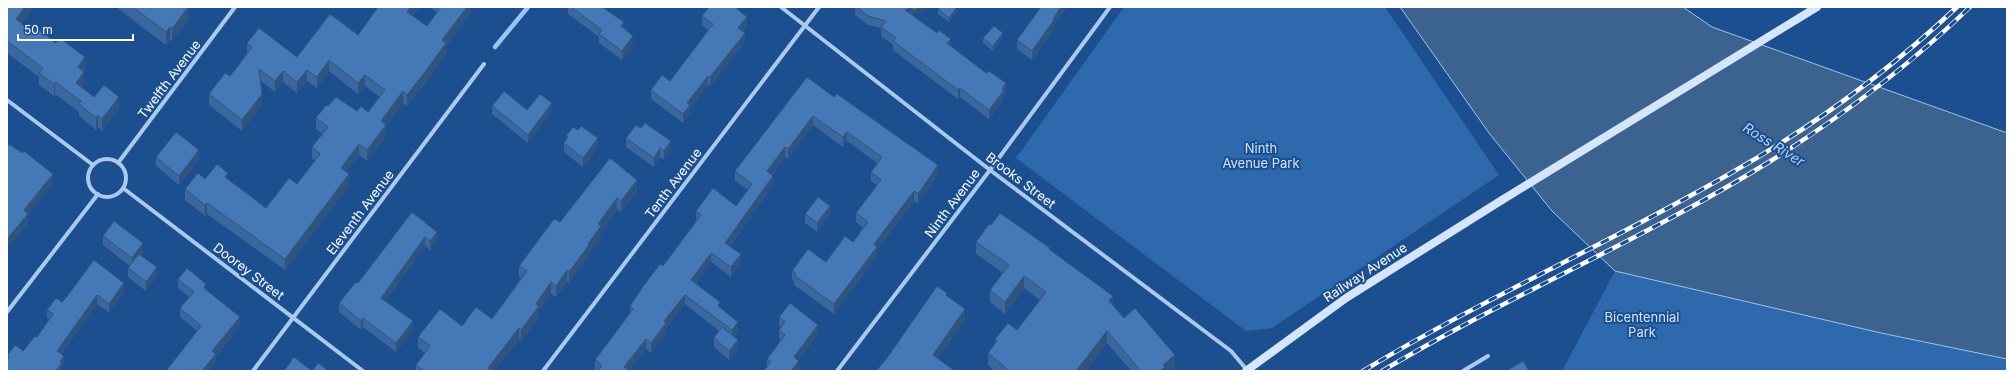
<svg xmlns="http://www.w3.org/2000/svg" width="2014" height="378" font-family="Inter,sans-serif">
	<rect width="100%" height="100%" fill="#1b4f8f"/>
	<g fill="#2e69ad">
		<polygon points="1124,7 1385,7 1499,175 1272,328 1246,331 1016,158"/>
		<polygon points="1615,271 1881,333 2007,359 2007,371 1562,371"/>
	</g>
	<polygon fill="#3c6290" stroke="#9cc4f0" points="1400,7 1683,7 1712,27 2007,133 2007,359 1881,333 1615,271 1552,211 1489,133"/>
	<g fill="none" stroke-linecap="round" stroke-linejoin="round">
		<polyline stroke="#9cc4f0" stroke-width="4.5" points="495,47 528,7"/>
		<g stroke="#a9c9ee" stroke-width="4">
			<polyline points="781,7 990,170 1231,351 1247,370"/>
			<polyline points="7,100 93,165"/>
			<circle cx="107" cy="178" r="19"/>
			<polyline points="118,163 235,7"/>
			<polyline points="123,188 363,371"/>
			<polyline points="7,312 98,194"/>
			<polyline points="253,371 484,64"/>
			<polyline points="543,371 819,7"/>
			<polyline points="837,371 990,170 1110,7"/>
			<polyline points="1463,371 1488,356"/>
		</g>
		<polyline stroke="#d6e6fa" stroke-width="8" points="1246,371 1346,298 1502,200 1817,7"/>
		<g stroke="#fff" stroke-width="4.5">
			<g id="rail">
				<path d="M1363 371C1482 299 1610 243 1731 173 1812 127 1889 71 1957 7"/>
				<path d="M1382 371C1508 296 1644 239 1769 162 1841 117 1909 66 1970 7"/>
			</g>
		</g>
		<use href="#rail" stroke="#1b4f8f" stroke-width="3" stroke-dasharray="9" stroke-linecap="butt"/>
	</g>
	<g fill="#3a679d">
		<polygon points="7,7 34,7 21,24 34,34 85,69 84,72 84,84 82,87 94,97 119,109 102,131 98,127 96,130 79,116 79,112 55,94 54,96 39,85 39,77 7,53"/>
		<polygon points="116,7 189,7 189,19 172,41 170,40 166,45"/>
		<polygon points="378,7 419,7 413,16 427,26 437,13 430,7 471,7 471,13 446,46 446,54 425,83 407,106 403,103 386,125 386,136 367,161 359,155 346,172 349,185 285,270 207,214 205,216 185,200 185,189 205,179 228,179 266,208 297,184 315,161 312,158 312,147 322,134 316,129 316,118 328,106 357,111 368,112 380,97 365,86 358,94 329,71 317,88 307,81 297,93 283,82 275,92 261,81 262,105 242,131 209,105 209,94 230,76 247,53 247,43 297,57 358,35"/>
		<polygon points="568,7 602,7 624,29 633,45 622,60 599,43 599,37 568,14"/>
		<polygon points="855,7 911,7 912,15 913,7 932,7 912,15 951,46 1006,92 1004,95 1004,99 989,119 960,97 958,99 893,50 893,45 881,36 881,28 868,25 855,15"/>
		<polygon points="957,7 957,11 949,22 938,14 938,9"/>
		<polygon points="1041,7 1067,7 1054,25 1054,29 1032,60 1017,49 1017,40"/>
		<polygon points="702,16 747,26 743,32 745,42 710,86 708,85 690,109 690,113 683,123 651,99 651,90 670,81 708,30 702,25"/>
		<polygon points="983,38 1003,38 993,51 983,43"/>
		<polygon points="834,97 938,175 918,203 914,201 877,250 877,256 834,314 794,285 794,282 792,280 792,271 826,262 853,242 863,228 856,222 856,213 877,186 871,181 871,172 877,163 847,141 843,147 813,125 788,159 785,157 772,175 773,185 730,246 741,264 731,277 711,262 696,283 720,307 738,331 734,337 738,349 729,360 714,347 714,338 719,331 685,304 666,328 666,332 651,353 646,349 629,371 597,371 595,369 595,360 630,314 630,306 663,266 696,221 696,211 736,206 748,190 735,181 735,171"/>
		<polygon points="492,106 527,110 552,111 528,143 492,114"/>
		<polygon points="641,128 671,150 664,160 660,157 654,167 626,147 626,138"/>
		<polygon points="566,136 598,147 583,167 564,152 564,143 566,140"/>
		<polygon points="156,157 199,159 179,185 156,166"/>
		<polygon points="610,158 637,191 621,212 617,209 601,232 601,237 589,253 589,256 569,284 567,282 556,297 551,294 539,310 539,317 521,341 519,339 494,371 416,371 416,365 425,353 418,348 418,337 492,319 521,278 519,277 519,266 560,222"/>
		<polygon points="412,212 437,241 430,250 425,246 385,301 413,330 396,352 363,327 361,330 339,312 339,303 358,283"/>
		<polygon points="805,214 830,215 817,232 805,223"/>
		<polygon points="103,236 143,252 141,255 157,276 146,291 128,277 128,268 130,266 103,245"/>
		<polygon points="976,242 1050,250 1113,305 1124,318 1175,367 1171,371 1131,371 1107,343 1086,371 994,371 988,365 988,353 995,343 995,339 1017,330 1040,300 1024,288 1005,314 990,302 990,290 1003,273 976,254"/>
		<polygon points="178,279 206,290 240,326 216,356 216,363 197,331 180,317 180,308 189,297 178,288"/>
		<polygon points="124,292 109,312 97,304 61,354 64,364 62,367 62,371 7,359 7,356 23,351 37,337 49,320 47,318 47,310 62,302 65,299"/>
		<polygon points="779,317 818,334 798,360 799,370 799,371 765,371 765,369 767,366 767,359 781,341 779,339 779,330 781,327 779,326"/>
	</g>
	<g fill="#305480">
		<polygon points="25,7 34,7 16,31 16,19"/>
		<polygon points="189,7 189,19 172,41 172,29"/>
		<polygon points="411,7 419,7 407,23 407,12"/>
		<polygon points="467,7 471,7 471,13 446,46 446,54 407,106 407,95 442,40"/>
		<polygon points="911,7 911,16 905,10"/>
		<polygon points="921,7 932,7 912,16 912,11"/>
		<polygon points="957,7 957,11 949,22 949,18"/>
		<polygon points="1061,7 1067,7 1054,25 1054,29 1032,60 1032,51"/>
		<polygon points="747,17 747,26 738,37 738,28"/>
		<polygon points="624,22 624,31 621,26"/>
		<polygon points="170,27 170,40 166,45 166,32"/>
		<polygon points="745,33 745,42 710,86 710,77"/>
		<polygon points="1003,33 1003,38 993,51 993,46"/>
		<polygon points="633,36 633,45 622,60 622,51"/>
		<polygon points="951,39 951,48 947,43"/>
		<polygon points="85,57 85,69 78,79 78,67"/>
		<polygon points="329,60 329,71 317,88 317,77"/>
		<polygon points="307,70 307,81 297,93 297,82"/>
		<polygon points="283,71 283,82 275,92 275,81"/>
		<polygon points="84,72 84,84 76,95 76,83"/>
		<polygon points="365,75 365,86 358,94 358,83"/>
		<polygon points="708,76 708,85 690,109 690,113 683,123 683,114 687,103"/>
		<polygon points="55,82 55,94 54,96 54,84"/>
		<polygon points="1006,83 1006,92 1004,95 1004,99 989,119 989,110"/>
		<polygon points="960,88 960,97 958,99 958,90"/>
		<polygon points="403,91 403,103 386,125 386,136 367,161 367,150 381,121"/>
		<polygon points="262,94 262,105 242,131 242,120"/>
		<polygon points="119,97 119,109 102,131 102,119"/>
		<polygon points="552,103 552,111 528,143 528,135"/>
		<polygon points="98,115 98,127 96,130 96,118"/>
		<polygon points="813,116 813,125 788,159 788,149"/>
		<polygon points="847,132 847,141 843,147 843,137"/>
		<polygon points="598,138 598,147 583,167 583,158"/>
		<polygon points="671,141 671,150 664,160 664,151"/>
		<polygon points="359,144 359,155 341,179 341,168"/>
		<polygon points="785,147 785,157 767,181 767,171"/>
		<polygon points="660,148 660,157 654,167 654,158"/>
		<polygon points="199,150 199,159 179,185 179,176"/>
		<polygon points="938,165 938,175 918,203 918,194"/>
		<polygon points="228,173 228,184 225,177"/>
		<polygon points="53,174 53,184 28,215 28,223 7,249 7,239 24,210"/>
		<polygon points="349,174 349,185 285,270 285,259"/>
		<polygon points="773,176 773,185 725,252 725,243"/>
		<polygon points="637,180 637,191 621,212 621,201"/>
		<polygon points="914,191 914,201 877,250 877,256 834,314 834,304 874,244"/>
		<polygon points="617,198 617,209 601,232 601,237 589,253 589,256 569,284 569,272 588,244 598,224"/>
		<polygon points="207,203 207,214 205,216 205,205"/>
		<polygon points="830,206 830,215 817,232 817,223"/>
		<polygon points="437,232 437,241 430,250 430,241"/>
		<polygon points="425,237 425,246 381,306 381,298"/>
		<polygon points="143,243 143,252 132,267 132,258"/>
		<polygon points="711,253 711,262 691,289 691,280"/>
		<polygon points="741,254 741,264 731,277 731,267"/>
		<polygon points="157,267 157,276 146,291 146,282"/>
		<polygon points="567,270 567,282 556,297 556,286"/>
		<polygon points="1024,276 1024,288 1005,314 1005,302"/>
		<polygon points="551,282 551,294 539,310 539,317 521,341 521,330 536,304"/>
		<polygon points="124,283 124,292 109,312 109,304"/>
		<polygon points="206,284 206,293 204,288"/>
		<polygon points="97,295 97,304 57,359 57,351"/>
		<polygon points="685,295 685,304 666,328 666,332 651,353 651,343 664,321"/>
		<polygon points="1113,296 1113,308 1109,301"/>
		<polygon points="965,309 965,321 933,366 933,355"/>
		<polygon points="240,317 240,326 216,356 216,363 209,371 202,371 212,351"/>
		<polygon points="363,318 363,327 361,330 361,321"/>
		<polygon points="413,321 413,330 396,352 396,343"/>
		<polygon points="738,322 738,331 732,340 732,330"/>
		<polygon points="818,325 818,334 794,366 794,357"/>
		<polygon points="519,328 519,339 494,371 488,371 488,368"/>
		<polygon points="1107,331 1107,343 1086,371 1076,371"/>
		<polygon points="646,339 646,349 629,371 624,371 624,367"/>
		<polygon points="738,340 738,349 729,360 729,351"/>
		<polygon points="1175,355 1175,367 1171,371 1160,371 1163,365"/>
		<polygon points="64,356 64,364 62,367 62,371 56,371 60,362"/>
		<polygon points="799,361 799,371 791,371"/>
	</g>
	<g fill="#4478b7" stroke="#305480">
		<polygon points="7,7 25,7 16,19 34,34 38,29 56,43 60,38 85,57 78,67 84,72 76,83 94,97 104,85 119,97 102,119 98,115 96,118 79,104 81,101 55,82 54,84 39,73 43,68 7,41"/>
		<polygon points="133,7 188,7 172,29 170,27 166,32"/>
		<polygon points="378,7 411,7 407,12 427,26 441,7 467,7 442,40 446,43 425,72 407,95 403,91 381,121 386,125 367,150 359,144 341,168 349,174 285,259 207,203 205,205 185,189 198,173 205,179 217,164 228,173 225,177 266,208 289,178 297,184 320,154 312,147 328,127 316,118 326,105 328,106 336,97 357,111 361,106 368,112 385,90 365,75 358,83 329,60 317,77 307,70 297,82 283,71 275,81 259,69 262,94 242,120 209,94 225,73 230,76 238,66 252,47 247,43 259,28 297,57 330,14 358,35"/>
		<polygon points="571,7 602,7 624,22 621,26 633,36 622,51 599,34 602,30"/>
		<polygon points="709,7 735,7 747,17 738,28 745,33 710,77 708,76 687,103 690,105 683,114 651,90 662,75 670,81 713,24 702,16"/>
		<polygon points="857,7 911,7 905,10 937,33 939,30 951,39 947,43 986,73 989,71 1006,83 1002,89 1004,90 989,110 960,88 958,90 893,41 896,38 881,27 886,21 868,16"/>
		<polygon points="913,7 921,7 912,11"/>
		<polygon points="939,7 957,7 949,18 938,9"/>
		<polygon points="1041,7 1061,7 1053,19 1054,20 1032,51 1017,40"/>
		<polygon points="994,26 1003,33 993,46 983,38"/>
		<polygon points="807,77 834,97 837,94 938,165 918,194 914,191 874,244 877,247 834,304 794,275 796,273 792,271 808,249 826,262 845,236 853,242 868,222 856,213 881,180 871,172 882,157 847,132 843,137 813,116 788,149 785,147 767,171 773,176 725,243 741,254 731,267 711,253 691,280 720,302 718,306 738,322 732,330 685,295 664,321 666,323 651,343 646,339 624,367 629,370 628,371 598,371 602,365 595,360 633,309 630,306 644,285 660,264 663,266 701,215 696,211 713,188 736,206 752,184 735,171"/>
		<polygon points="504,91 527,110 540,94 552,103 528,135 492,106"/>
		<polygon points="645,123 671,141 664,151 660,148 654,158 626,138 636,125 641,128"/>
		<polygon points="581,126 598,138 583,158 564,143 568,137 566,136 573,127 578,130"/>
		<polygon points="176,132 199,150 179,176 156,157"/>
		<polygon points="9,144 22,153 24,151 53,174 24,210 28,214 7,239 7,147"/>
		<polygon points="610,158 637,180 621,201 617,198 598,224 601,226 588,244 589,245 569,272 567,270 556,286 551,282 536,304 539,306 521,330 519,328 488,368 491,370 490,371 424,371 416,365 430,346 418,337 440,309 462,326 476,307 492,319 527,271 519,266 554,219 560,222"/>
		<polygon points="818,197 830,206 817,223 805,214"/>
		<polygon points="412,212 437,232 430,241 425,237 381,298 413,321 396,343 363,318 361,321 339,303 356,282 358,283"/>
		<polygon points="1000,213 1050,248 1049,249 1113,296 1109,301 1124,318 1135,308 1175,355 1163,365 1165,367 1160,371 1141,371 1107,331 1076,371 1009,371 988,353 997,341 995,339 1008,323 1017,330 1046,292 1024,276 1005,302 990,290 1009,265 976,242 989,224 991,225"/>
		<polygon points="114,221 143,243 132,258 103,236"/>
		<polygon points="139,254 157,267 146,282 128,268"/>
		<polygon points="94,260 124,283 109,304 97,295 57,351 64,356 60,362 62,363 56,371 7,371 7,360 9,357 7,356 15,345 23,351 35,336 37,337 53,314 47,310 56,298 62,302 65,299"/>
		<polygon points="187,268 206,284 204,288 240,317 212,351 216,354 202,371 166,371 201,326 180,308 194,292 178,279"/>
		<polygon points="937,286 947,293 946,295 965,309 933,355 955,371 923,371 922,370 921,371 876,371 887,358"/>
		<polygon points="790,303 818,325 794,357 799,361 791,371 767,371 765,369 771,362 767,359 785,335 779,330 785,322 779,317"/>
		<polygon points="722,327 738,340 729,351 714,338"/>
		<polygon points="294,357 312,371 318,363 327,370 326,371 284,371"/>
		<polygon points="1523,361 1529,371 1506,371"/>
	</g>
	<g text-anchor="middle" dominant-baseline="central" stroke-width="4" stroke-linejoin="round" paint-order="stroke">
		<g font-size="13" fill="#fff" stroke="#1b4f8f">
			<text transform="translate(169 79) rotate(-53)">Twelfth Avenue</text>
			<text transform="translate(1021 180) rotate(37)">Brooks Street</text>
			<text transform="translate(673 183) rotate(-53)">Tenth Avenue</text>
			<text transform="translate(952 203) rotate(-53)">Ninth Avenue</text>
			<text transform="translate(360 212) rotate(-53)">Eleventh Avenue</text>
			<text transform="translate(249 271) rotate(37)">Doorey Street</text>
			<text transform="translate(1365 272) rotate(-33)">Railway Avenue</text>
		</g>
		<g font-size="13" fill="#cfe3fa" stroke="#1b4f8f">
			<text x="1261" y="148">Ninth<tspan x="1261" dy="15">Avenue Park</tspan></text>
			<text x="1642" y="317">Bicentennial<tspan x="1642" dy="15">Park</tspan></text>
		</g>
		<g font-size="14" font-style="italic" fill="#b5d3f5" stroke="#1b4f8f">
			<text transform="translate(1774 144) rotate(32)">Ross River</text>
		</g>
	</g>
	<rect width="2014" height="378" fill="none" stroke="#ffffff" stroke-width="16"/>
	<path d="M18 34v6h115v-6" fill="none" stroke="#ffffff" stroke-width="2"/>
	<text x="24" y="34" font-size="12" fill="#ffffff" stroke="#1b4f8f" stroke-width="3" paint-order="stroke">50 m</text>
</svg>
